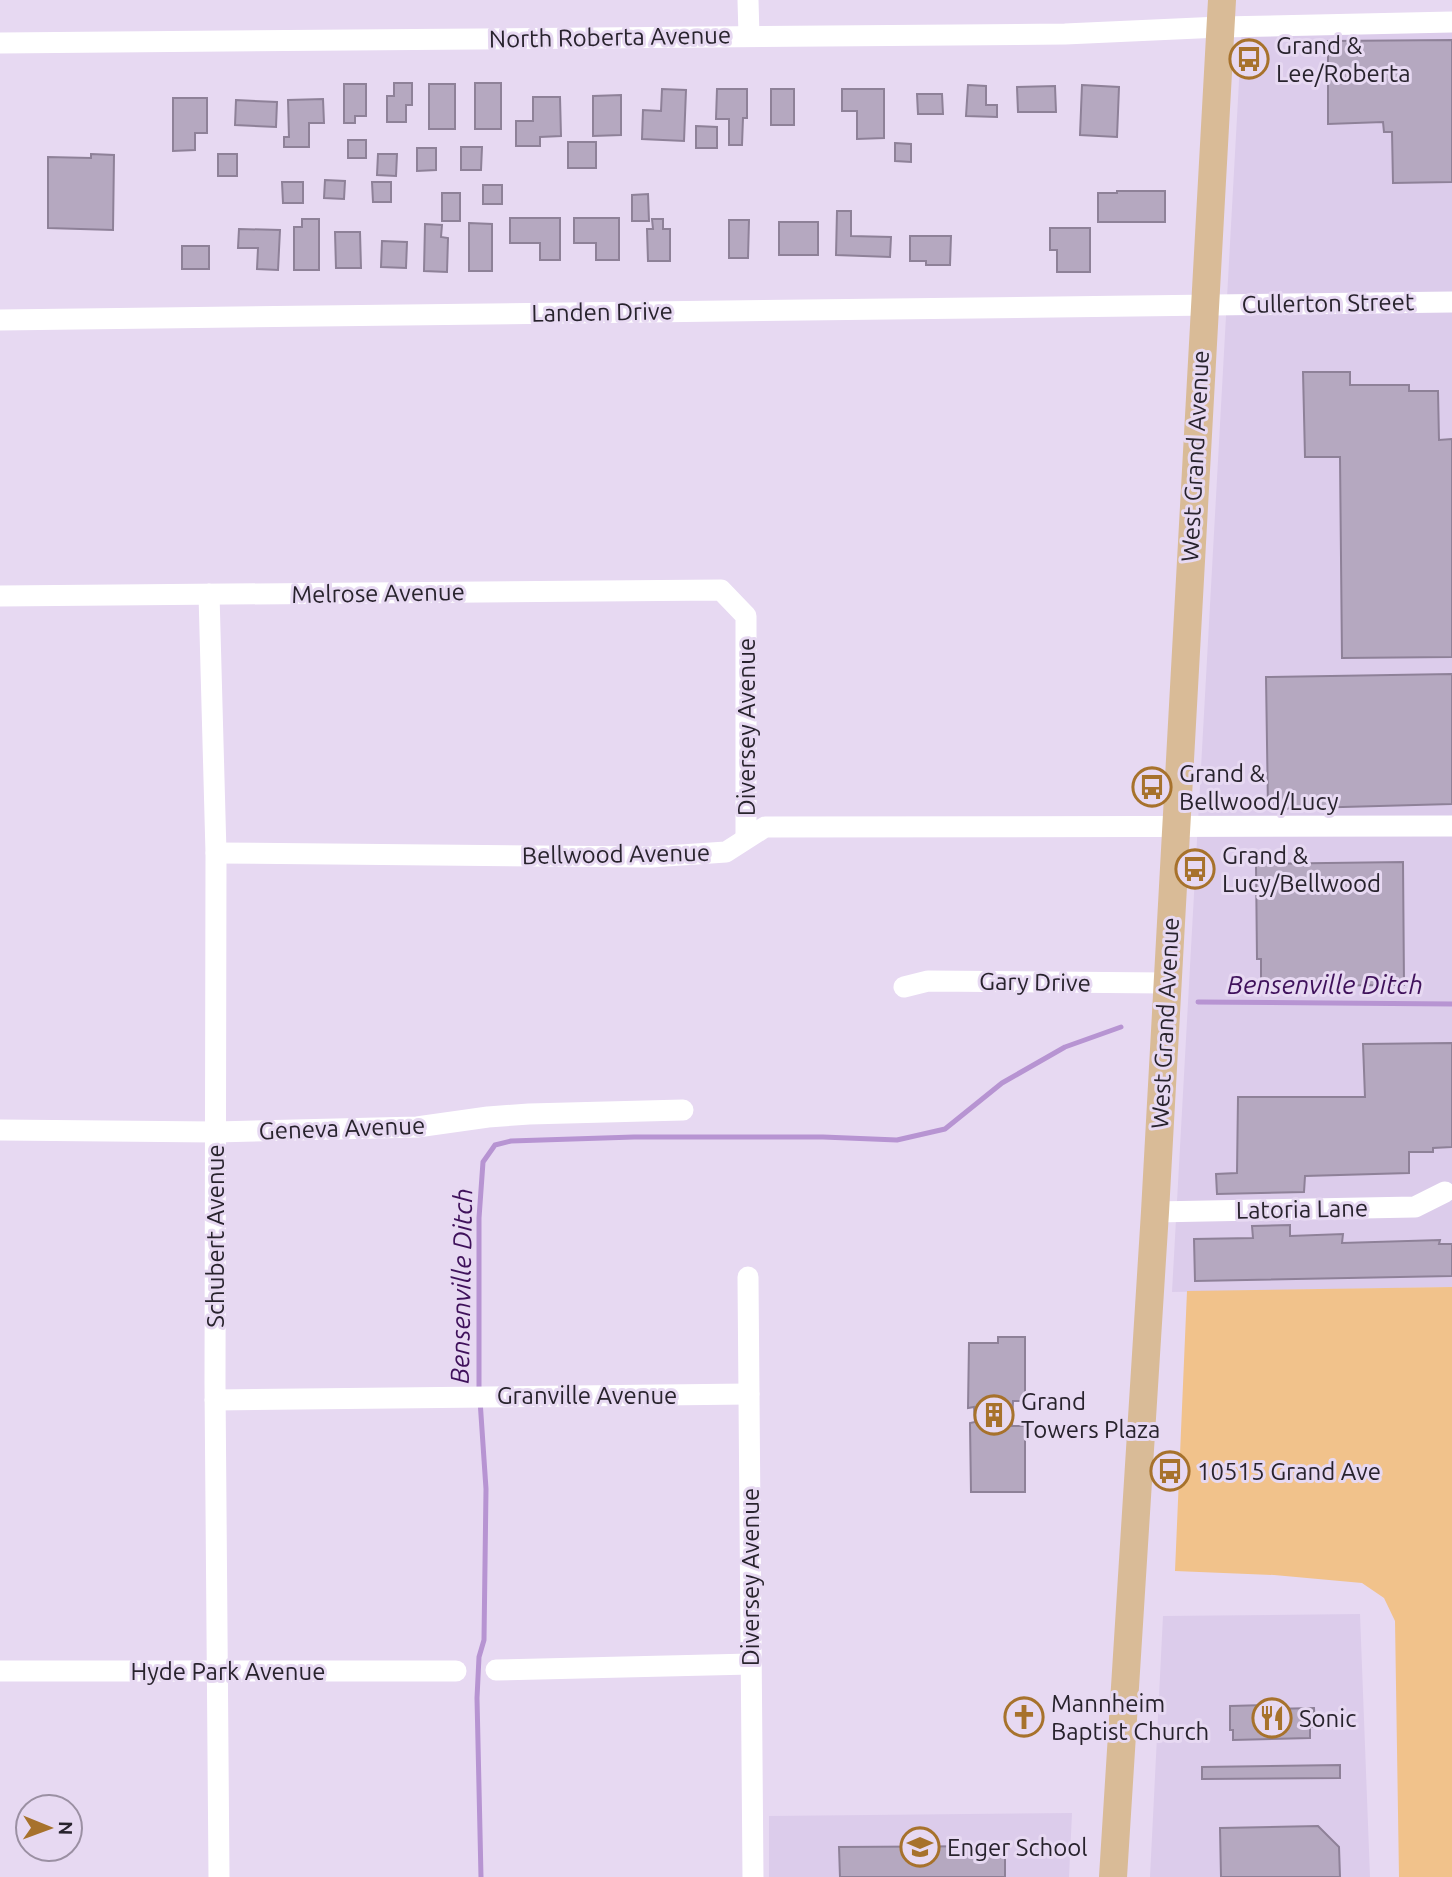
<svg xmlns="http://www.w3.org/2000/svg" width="1452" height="1877" font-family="Ubuntu,sans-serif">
	<rect width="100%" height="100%" fill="#e7d9f2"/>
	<g fill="#dccceb">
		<polygon points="1452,21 1452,1287 1172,1292 1242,27"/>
		<polygon points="1360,1614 1370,1877 1150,1877 1163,1616"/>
		<polygon points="1072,1813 1069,1877 769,1877 769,1816"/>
	</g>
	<polygon fill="#f1c28b" points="1452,1287 1452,1877 1399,1877 1395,1621 1384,1598 1362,1583 1274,1575 1175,1571 1187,1291"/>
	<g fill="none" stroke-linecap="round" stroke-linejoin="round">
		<g stroke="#b794d2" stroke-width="5">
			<polyline points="1198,1002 1452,1004"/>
			<polyline points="479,1391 479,1218 483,1162 495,1145 511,1141 634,1137 823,1137 897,1140 945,1129 1002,1083 1065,1047 1121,1027"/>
			<polyline points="480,1400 486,1489 484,1640 479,1657 477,1698 481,1877"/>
		</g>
	</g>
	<g fill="#b5a8c0" stroke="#8e8198" stroke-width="2">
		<polygon points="1452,40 1452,182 1393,183 1392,132 1384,132 1383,122 1328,124 1328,41"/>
		<polygon points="394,83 412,83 412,105 406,105 406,122 387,122 387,96 394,96"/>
		<rect x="475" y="83" width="26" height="46"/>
		<polygon points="344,84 366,84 366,116 355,116 355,123 344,123"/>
		<rect x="429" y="84" width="26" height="45"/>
		<polygon points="968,85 986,86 986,105 997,105 997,117 966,116"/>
		<polygon points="1082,85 1119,87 1117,137 1080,135"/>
		<polygon points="1055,86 1056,112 1018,112 1017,87"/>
		<polygon points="662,89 686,90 684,141 642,139 643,110 661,111"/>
		<polygon points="717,89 747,89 747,118 743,118 742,145 729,145 729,119 716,119"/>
		<rect x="771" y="89" width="23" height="36"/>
		<polygon points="842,89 884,89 884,138 857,139 857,111 842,111"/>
		<polygon points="917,94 942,94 943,114 918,114"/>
		<polygon points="621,95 621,135 593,136 593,96"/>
		<polygon points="533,97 560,97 561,136 540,137 540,146 516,146 516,121 533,121"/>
		<polygon points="173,98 207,98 207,133 195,133 195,150 173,151"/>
		<polygon points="323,99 324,123 309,123 309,147 284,147 284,137 289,137 288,100"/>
		<polygon points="236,100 277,102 276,127 235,125"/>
		<polygon points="696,126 717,127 717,148 696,148"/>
		<rect x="348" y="140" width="18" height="18"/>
		<rect x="568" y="142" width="28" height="26"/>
		<polygon points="895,143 911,144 911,162 895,161"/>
		<polygon points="461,147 482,147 481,170 461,170"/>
		<polygon points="417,148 436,148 436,170 417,171"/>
		<polygon points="91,154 114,155 113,230 48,228 48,157 91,158"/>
		<rect x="218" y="154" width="19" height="22"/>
		<polygon points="378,154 397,154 396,176 377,175"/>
		<polygon points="325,180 345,181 344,199 324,198"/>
		<polygon points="282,182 303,182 303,203 283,203"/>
		<polygon points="372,182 391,182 391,202 373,202"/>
		<rect x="483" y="185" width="19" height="19"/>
		<polygon points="1117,191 1165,191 1165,222 1098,222 1098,193 1117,193"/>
		<rect x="442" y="193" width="18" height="28"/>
		<polygon points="648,194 649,221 632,221 632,195"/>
		<polygon points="837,211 851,211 851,236 891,237 890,257 836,255"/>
		<polygon points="510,218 560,218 560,260 540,260 540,243 510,243"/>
		<polygon points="574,218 619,218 619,260 596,260 596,243 574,243"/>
		<polygon points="302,219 319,219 319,270 294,270 294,227 302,227"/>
		<polygon points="652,219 663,219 663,229 670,229 670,261 648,261 647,229 653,229"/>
		<polygon points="729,220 749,220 748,258 729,258"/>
		<rect x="779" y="222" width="39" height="33"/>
		<polygon points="469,223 492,224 492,271 469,271"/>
		<polygon points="425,224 442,225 441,237 448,238 447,272 424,271"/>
		<polygon points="1050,228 1090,228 1090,272 1057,272 1057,250 1050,250"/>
		<polygon points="239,229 280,230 278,270 257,269 258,248 238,248"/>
		<polygon points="335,232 360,232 361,268 336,268"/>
		<polygon points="910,236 951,236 950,265 926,265 926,261 910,261"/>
		<polygon points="382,241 407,242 406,268 381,267"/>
		<rect x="182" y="246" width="27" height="23"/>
		<polygon points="1303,372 1350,372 1350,385 1409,385 1409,391 1438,391 1439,440 1452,439 1452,657 1342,658 1340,457 1305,457"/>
		<polygon points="1452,674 1452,804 1268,809 1266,677"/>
		<polygon points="1403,862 1404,985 1261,986 1261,959 1257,959 1256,864"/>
		<polygon points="1452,1043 1452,1147 1433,1148 1433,1152 1409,1152 1409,1173 1305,1176 1304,1192 1217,1194 1216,1174 1237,1173 1238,1097 1365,1097 1363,1044"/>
		<polygon points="1290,1225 1290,1236 1343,1234 1342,1243 1440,1240 1439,1244 1452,1244 1452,1276 1195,1281 1194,1239 1253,1238 1252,1226"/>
		<polygon points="998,1337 1025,1337 1025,1401 1013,1401 1012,1426 1025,1426 1025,1492 971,1492 970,1423 975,1422 974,1407 968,1408 969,1343 998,1343"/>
		<polygon points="1266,1705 1266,1709 1314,1708 1315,1727 1310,1727 1310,1738 1233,1740 1233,1730 1230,1730 1230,1706"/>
		<polygon points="1340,1765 1340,1778 1202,1779 1202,1767"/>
		<polygon points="1318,1826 1339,1847 1340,1877 1221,1877 1220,1828"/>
		<polygon points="1005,1846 1005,1877 840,1877 839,1847"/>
	</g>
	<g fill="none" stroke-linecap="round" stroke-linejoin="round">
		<g stroke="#fff" stroke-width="21">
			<polyline points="748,0 749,36"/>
			<polyline points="0,43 1065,34 1220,27 1452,22"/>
			<polyline points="0,320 1452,302"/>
			<polyline points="209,594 216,853 215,1384 219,1877"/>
			<polyline points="0,596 721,590 746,616 746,838"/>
			<polyline points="216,853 651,857 726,852 765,827 1452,826"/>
			<polyline points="904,987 928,981 1166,983"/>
			<polyline points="0,1130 215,1132 417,1127 488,1117 529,1114 683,1110"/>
			<polyline points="1155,1212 1415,1207 1445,1192"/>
			<polyline points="748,1277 753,1877"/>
			<polyline points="215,1400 749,1394"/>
			<polyline points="496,1670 751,1664"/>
			<polyline points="0,1671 456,1671"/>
		</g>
		<polyline stroke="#d9bb97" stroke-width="28" points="1113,1877 1155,1212 1222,0"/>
	</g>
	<defs>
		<g id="bus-ring" transform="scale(2.0125)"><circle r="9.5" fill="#e7d9f2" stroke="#a7722c" stroke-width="1.5"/><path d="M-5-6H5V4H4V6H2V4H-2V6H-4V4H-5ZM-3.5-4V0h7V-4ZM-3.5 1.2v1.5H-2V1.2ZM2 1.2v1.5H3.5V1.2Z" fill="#a7722c"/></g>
		<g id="building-ring" transform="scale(2.0125)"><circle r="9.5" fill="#e7d9f2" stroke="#a7722c" stroke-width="1.5"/><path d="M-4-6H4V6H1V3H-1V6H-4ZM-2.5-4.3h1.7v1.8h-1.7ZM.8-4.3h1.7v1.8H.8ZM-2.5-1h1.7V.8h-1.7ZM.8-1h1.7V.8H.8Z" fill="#a7722c"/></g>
		<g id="church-ring" transform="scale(2.0125)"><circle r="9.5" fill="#e7d9f2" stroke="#a7722c" stroke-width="1.5"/><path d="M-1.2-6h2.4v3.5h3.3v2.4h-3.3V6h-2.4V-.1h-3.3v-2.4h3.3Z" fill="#a7722c"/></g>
		<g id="restaurant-ring" transform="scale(2.0125)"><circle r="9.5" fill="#e7d9f2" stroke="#a7722c" stroke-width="1.5"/><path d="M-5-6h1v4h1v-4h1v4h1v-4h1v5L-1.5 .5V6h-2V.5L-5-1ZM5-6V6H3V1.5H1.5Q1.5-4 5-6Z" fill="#a7722c"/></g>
		<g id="school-ring" transform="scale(2.0125)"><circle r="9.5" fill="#e7d9f2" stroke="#a7722c" stroke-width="1.5"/><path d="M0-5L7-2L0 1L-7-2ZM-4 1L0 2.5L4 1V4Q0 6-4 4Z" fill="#a7722c"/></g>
	</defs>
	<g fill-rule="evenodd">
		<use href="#bus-ring" x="1249" y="59"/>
		<use href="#bus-ring" x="1152" y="787"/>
		<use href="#bus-ring" x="1195" y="869"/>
		<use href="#building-ring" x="994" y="1415"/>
		<use href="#bus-ring" x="1170" y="1471"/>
		<use href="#church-ring" x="1024" y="1717"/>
		<use href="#restaurant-ring" x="1272" y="1718"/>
		<use href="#school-ring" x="920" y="1847"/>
	</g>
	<g text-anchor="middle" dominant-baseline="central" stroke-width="6" stroke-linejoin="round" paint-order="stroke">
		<g font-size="24" fill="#28232d" stroke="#e7d9f2">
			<text transform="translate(610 37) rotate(-1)">North Roberta Avenue</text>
			<text transform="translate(1328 303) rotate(-1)">Cullerton Street</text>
			<text transform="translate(602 312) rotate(-1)">Landen Drive</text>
			<text transform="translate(1195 456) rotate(-87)">West Grand Avenue</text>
			<text transform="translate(378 593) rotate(-1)">Melrose Avenue</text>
			<text transform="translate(746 727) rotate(-90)">Diversey Avenue</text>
			<text transform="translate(616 854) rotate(-1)">Bellwood Avenue</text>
			<text transform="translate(1035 982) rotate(1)">Gary Drive</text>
			<text transform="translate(1165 1023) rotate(-87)">West Grand Avenue</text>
			<text transform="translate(342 1128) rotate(-2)">Geneva Avenue</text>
			<text transform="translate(1302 1209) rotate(-1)">Latoria Lane</text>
			<text transform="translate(215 1236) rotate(-90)">Schubert Avenue</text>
			<text x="587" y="1395">Granville Avenue</text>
			<text transform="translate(750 1577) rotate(-90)">Diversey Avenue</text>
			<text x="228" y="1671">Hyde Park Avenue</text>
		</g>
		<g font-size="24" fill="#28232d" stroke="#e7d9f2" text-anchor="start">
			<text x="1276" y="45">Grand &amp;<tspan x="1276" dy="28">Lee/Roberta</tspan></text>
			<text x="1179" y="773">Grand &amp;<tspan x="1179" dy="28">Bellwood/Lucy</tspan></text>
			<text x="1222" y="855">Grand &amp;<tspan x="1222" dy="28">Lucy/Bellwood</tspan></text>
			<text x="1021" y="1401">Grand<tspan x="1021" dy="28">Towers Plaza</tspan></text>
			<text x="1197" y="1471">10515 Grand Ave</text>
			<text x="1051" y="1703">Mannheim<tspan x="1051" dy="28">Baptist Church</tspan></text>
			<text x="1299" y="1718">Sonic</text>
			<text x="947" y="1847">Enger School</text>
		</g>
		<g font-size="26" font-style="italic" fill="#3f115b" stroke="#e7d9f2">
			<text x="1325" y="984">Bensenville Ditch</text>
			<text transform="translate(461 1286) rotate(-89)">Bensenville Ditch</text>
		</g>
	</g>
	<g transform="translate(49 1828) rotate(91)"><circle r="33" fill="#e7d9f2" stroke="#9b90a3" stroke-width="2"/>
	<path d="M0-5L12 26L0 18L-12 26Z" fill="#a7722c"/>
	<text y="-10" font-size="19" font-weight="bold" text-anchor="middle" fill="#28232d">N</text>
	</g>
</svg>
